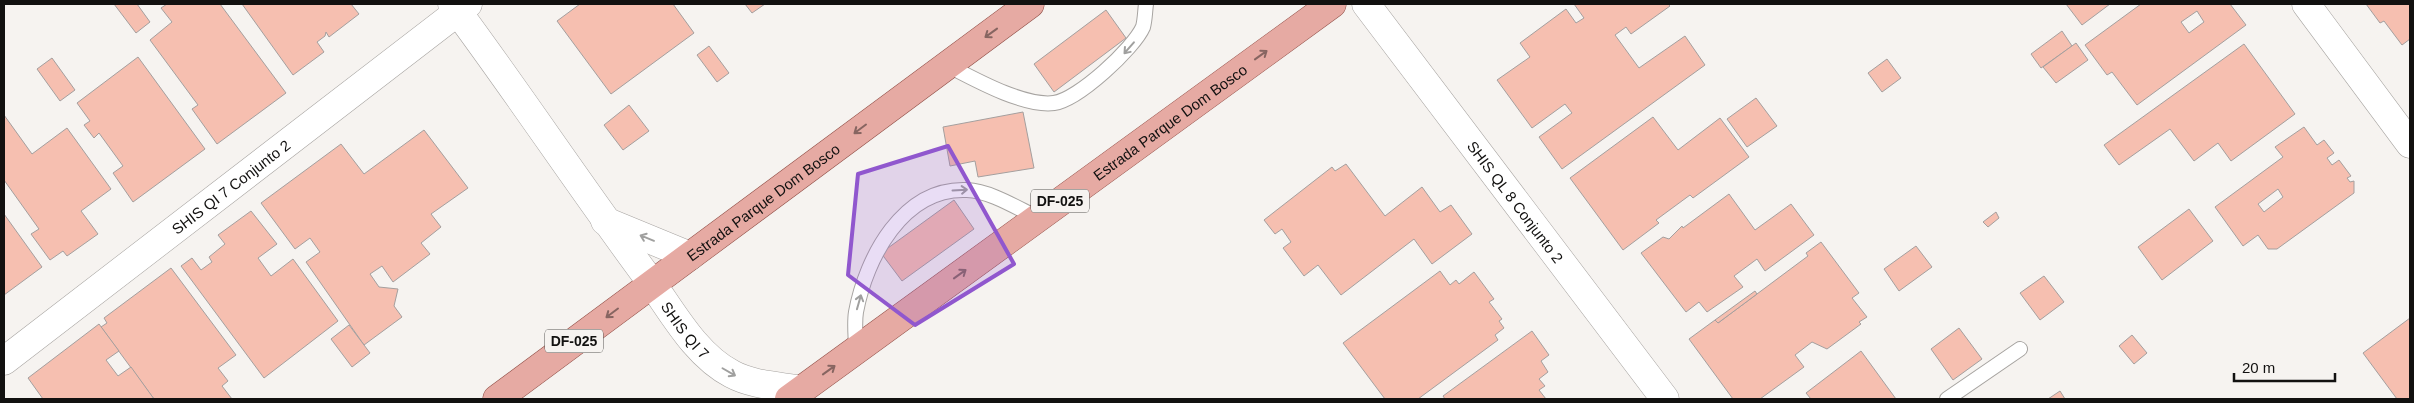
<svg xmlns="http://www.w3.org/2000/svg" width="2414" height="403" font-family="Helvetica,sans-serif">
	<rect width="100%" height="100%" fill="#f6f3f0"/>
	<g fill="#f6bfb0" stroke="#a49f9e" fill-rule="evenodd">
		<polygon points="114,4 137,4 150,22 136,33"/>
		<polygon points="167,4 220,4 286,93 217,144 192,109 198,105 150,40 172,22 161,8"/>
		<polygon points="242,4 351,4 359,14 329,37 326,32 325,36 317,42 324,52 293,75"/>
		<polygon points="580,4 673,4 694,33 611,94 557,21"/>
		<polygon points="745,4 765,4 752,13"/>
		<polygon points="1574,4 1668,4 1670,6 1631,34 1626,27 1615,35 1639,68 1685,36 1705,65 1562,169 1539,137 1572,113 1565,104 1532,128 1497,80 1530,57 1520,43 1566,9 1576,23 1584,18"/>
		<polygon points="2066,4 2110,4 2082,25"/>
		<path d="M2141 4H2230L2246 25 2137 105 2112 72 2107 75 2085 45ZM2197 11 2204 22 2189 33 2181 22Z"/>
		<polygon points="2366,4 2410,4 2410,39 2402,45 2384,21 2380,23"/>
		<polygon points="1106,10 1126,38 1054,92 1034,64"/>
		<polygon points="2062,31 2072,46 2041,68 2031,54"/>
		<polygon points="2076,43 2088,60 2056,83 2043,67"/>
		<polygon points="2244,44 2295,114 2231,161 2218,143 2194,161 2170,129 2119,165 2104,145"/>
		<polygon points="709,46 729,73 717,82 697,55"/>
		<polygon points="138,57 205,149 133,202 113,173 123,166 99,133 94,138 84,125 90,121 77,103"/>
		<polygon points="52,58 75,90 60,101 37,69"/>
		<polygon points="1887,59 1901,78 1882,92 1868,73"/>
		<polygon points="1756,98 1777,126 1747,147 1727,119"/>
		<polygon points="629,105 649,131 623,150 604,125"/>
		<polygon points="1023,112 1034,168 978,177 975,161 950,166 943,127"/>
		<polygon points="4,115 32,154 67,128 111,189 81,211 98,234 67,256 63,251 50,260 31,234 39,229 4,180"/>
		<polygon points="1653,117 1678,150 1720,118 1749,157 1693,198 1690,195 1656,220 1659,223 1623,250 1570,178"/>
		<path d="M2304 127 2317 145 2324 140 2334 153 2327 158 2332 165 2339 160 2351 176 2347 178 2350 182 2354 181V193L2277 249H2268L2258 235 2243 246 2215 207 2283 157 2275 147ZM2278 189 2283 197 2264 212 2258 204Z"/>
		<polygon points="424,130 468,188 431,214 441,227 421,243 430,254 393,282 382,266 370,274 379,287 398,289 394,306 402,317 364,345 306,262 320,252 310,238 295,249 261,203 341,144 364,174"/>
		<polygon points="1346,164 1385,216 1422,187 1440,212 1451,205 1472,234 1432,264 1414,239 1341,295 1318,265 1304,276 1283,248 1291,242 1282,229 1275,234 1264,220 1332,167 1335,171"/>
		<polygon points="1729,194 1755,230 1791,204 1814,235 1765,271 1757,259 1734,276 1743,287 1707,312 1699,302 1686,312 1641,253 1663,237 1669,239 1682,226 1683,228"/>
		<polygon points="954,200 974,229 902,281 881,253"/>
		<polygon points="2189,209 2213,241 2162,280 2138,247"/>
		<polygon points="251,211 277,244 258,258 271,276 293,259 338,321 264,378 181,266 192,258 201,270 212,262 209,257 225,244 218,235"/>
		<polygon points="1996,212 1999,218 1988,227 1983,222"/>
		<polygon points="4,214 42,267 4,295"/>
		<polygon points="1821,242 1859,293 1852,298 1867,317 1859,322 1861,324 1827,349 1812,342 1795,355 1804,367 1760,399 1733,399 1689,339 1715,320 1718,323 1808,256 1806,253"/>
		<polygon points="1916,246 1932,267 1899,291 1884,269"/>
		<polygon points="171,268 236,355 218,368 228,381 222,386 232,399 154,399 101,327 107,323 104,318"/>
		<polygon points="1440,271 1450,285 1456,280 1459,284 1474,272 1494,299 1489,302 1502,319 1499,321 1504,328 1495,335 1498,340 1418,399 1385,399 1343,343"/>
		<polygon points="2044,276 2064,302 2040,320 2020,293"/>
		<polygon points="1755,291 1757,294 1718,323 1715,320"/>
		<polygon points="2410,318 2410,399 2397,399 2363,353"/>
		<polygon points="99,324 119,351 106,360 118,376 131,367 154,399 43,399 28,378"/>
		<polygon points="349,325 370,353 352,367 331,339"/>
		<polygon points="1959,328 1982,359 1953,380 1931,349"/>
		<polygon points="1532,331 1549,355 1541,361 1548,372 1539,379 1545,386 1539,390 1546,399 1445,399 1443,396"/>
		<polygon points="2132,335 2147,353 2134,364 2119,346"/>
		<polygon points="1861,351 1896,399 1811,399 1806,393"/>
		<polygon points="2060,391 2065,399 2048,399"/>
	</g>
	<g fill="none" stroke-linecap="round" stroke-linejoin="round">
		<g stroke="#a7a4a1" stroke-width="16">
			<g id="service">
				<path d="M947 65C974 79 1024 107 1054 103 1078 100 1134 48 1143 27 1145 20 1145 11 1146 4"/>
				<path d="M856 350C856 338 854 324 856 312 866 258 903 187 967 190 990 191 1017 208 1038 218"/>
				<polyline points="1947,399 2020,349"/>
			</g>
		</g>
		<g stroke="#a7a4a1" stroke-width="29">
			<g id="minor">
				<path id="s1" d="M1366 4 1665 399"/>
				<polyline points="2306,4 2410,144"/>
				<path id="s2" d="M4 361 468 4"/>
			</g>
		</g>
		<g stroke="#a7a4a1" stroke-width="29">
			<g id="tertiary">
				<path id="s3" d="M452 4C519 94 581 188 648 278 672 311 695 355 732 374 752 385 780 386 802 390"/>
				<polyline points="605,221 690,256"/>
			</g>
		</g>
		<g stroke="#915048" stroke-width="29">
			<g id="primary">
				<path id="s4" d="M497 399 1030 4"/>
				<path id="s5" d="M789 399 1332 4"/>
			</g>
		</g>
		<use href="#service" stroke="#fff" stroke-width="14"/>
		<use href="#minor" stroke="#fff" stroke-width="28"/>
		<use href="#tertiary" stroke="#fff" stroke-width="28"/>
		<use href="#primary" stroke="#e6aaa3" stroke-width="28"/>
	</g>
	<defs><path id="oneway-shaft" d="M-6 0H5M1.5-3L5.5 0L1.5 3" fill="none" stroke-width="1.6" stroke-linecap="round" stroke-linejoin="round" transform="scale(1.25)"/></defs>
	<g stroke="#876561">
		<use href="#oneway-shaft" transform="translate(991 33) rotate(144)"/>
		<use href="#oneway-shaft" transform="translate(1261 55) rotate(-36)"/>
		<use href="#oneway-shaft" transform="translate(860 129) rotate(143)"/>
		<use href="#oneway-shaft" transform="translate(960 274) rotate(-36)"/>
		<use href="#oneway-shaft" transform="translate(612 313) rotate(143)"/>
		<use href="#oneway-shaft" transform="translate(829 370) rotate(-36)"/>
	</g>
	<g stroke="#a0a09f">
		<use href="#oneway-shaft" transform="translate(1129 48) rotate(131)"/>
		<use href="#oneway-shaft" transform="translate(960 190) rotate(-3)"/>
		<use href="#oneway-shaft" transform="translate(647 238) rotate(-158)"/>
		<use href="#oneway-shaft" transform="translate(859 302) rotate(-74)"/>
		<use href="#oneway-shaft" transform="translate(729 372) rotate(30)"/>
	</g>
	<path fill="#9057ce" fill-opacity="0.2" stroke="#9057ce" stroke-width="4" stroke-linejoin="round" d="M948 146 1014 264 915 325 848 275 858 174Z"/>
	<g text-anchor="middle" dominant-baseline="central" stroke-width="4" stroke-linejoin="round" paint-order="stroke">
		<g fill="#f6f3f0" stroke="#565553" stroke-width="1">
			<rect x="1031" y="189.5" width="58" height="23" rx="4"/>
			<rect x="545" y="329.5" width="58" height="23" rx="4"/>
		</g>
		<g font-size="14" font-weight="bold" fill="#121110">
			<text x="1060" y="201">DF-025</text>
			<text x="574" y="341">DF-025</text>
		</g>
		<g font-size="15" fill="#121110" stroke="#f6f3f0">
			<text stroke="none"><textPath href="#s5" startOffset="471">Estrada Parque Dom Bosco</textPath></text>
			<text stroke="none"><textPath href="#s2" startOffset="286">SHIS QI 7 Conjunto 2</textPath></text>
			<text stroke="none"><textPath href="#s4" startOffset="331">Estrada Parque Dom Bosco</textPath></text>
			<text stroke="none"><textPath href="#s1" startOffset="248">SHIS QL 8 Conjunto 2</textPath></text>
			<text stroke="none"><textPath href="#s3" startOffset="401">SHIS QI 7</textPath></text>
		</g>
	</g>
	<rect width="2414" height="403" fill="none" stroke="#121110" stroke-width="10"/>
	<path d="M2234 373v8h101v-8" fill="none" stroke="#121110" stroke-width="2.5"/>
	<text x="2242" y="373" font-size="15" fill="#121110" stroke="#f6f3f0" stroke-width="4" paint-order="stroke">20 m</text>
</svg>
